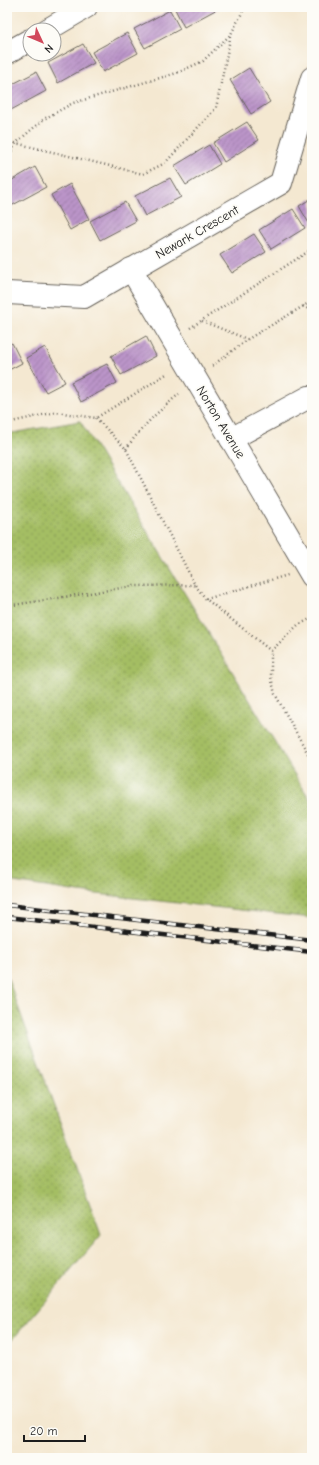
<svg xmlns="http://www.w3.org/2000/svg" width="319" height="1465" font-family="'Comic Neue',sans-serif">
	<defs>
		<pattern id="park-dots" width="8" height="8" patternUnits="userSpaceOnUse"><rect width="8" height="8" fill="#a4be64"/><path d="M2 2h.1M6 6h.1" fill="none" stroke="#859a52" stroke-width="1.8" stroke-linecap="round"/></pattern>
		<pattern id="building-hatch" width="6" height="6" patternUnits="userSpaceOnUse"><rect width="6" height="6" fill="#bb94c9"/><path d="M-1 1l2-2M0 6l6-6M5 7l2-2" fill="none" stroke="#9778a2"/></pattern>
	</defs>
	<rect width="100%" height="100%" fill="#fdfcf7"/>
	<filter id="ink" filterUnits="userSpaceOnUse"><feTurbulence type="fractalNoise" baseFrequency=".025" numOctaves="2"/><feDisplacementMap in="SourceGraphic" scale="8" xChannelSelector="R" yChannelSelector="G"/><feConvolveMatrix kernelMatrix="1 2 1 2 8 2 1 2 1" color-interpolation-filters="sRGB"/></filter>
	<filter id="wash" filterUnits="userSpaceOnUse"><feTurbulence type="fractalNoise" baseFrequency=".012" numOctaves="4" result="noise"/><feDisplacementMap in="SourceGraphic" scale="16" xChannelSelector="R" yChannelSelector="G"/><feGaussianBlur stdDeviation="0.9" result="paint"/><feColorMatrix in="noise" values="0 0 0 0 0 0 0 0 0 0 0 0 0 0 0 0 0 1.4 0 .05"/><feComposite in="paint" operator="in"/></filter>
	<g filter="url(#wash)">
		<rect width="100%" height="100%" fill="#f4e8d1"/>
		<g fill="url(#park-dots)" stroke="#606d40">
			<polygon points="80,421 312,803 312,918 79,892 7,881 7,434"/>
			<polygon points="7,976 101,1235 7,1346"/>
		</g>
		<g id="blocks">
			<g fill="url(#building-hatch)">
				<polygon points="174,7 221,7 184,27"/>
				<polygon points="170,10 180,29 145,48 134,29"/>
				<polygon points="127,33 138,53 103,72 92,52"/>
				<polygon points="83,44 94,63 58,83 48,63"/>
				<polygon points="249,68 270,102 251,114 230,80"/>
				<polygon points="36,72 46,91 11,110 7,103 7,87"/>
				<polygon points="247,122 259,140 224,162 213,143"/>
				<polygon points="209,145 220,164 186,185 174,166"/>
				<polygon points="35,167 46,187 11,206 7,199 7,183"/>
				<polygon points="170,178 181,197 145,216 135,196"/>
				<polygon points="70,184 89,219 70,230 51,195"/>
				<polygon points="312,198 312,224 310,225 299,206"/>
				<polygon points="125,202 136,221 100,240 90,221"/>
				<polygon points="293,209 305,228 271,249 259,230"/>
				<polygon points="254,234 266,252 232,273 220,255"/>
				<polygon points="146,336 156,356 121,375 111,356"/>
				<polygon points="12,343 22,363 7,371 7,346"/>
				<polygon points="45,347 65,382 46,392 26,358"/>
				<polygon points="107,364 117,383 81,402 71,382"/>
			</g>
		</g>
	</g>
	<g filter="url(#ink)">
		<use href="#blocks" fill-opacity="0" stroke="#68635b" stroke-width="1"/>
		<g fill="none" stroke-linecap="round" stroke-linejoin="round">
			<g stroke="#68635b" stroke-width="24">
				<g id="minor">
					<polyline points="47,30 86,7"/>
					<polyline points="7,53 30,40"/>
					<polyline points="131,269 312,576"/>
					<polyline points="7,293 84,297 281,183 312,78"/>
					<polyline points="231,439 309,397"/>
				</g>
			</g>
			<g stroke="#68635b" stroke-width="2.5" stroke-dasharray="1 3" stroke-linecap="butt">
				<polyline points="7,141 143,174 165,163 216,108 231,34 245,7"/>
				<polyline points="7,158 17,142 44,119 73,103 177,73 203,61 230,35"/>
				<polyline points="303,306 312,311"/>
				<polyline points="202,321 247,339"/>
				<polyline points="190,328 312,249"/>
				<polyline points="212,366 248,339 312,301"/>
				<polyline points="96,418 126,449 195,585 206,599 271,651"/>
				<polyline points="7,423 56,412 96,418 168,373"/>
				<path d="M126 449C141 427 159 411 179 394"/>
				<polyline points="206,599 288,575"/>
				<polyline points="7,606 134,586 195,585"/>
				<polyline points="312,618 298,625 271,651 271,677 275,694 312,761"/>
			</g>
			<use href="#minor" stroke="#fff" stroke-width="22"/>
			<g stroke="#1c1c1c" stroke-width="4.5">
				<g id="rail">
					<polyline points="7,905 312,940"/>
					<polyline points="7,917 312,952"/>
				</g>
			</g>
			<use href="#rail" stroke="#fdfcf7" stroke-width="3" stroke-dasharray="9" stroke-linecap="butt"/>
		</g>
	</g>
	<g text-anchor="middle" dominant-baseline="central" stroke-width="4" stroke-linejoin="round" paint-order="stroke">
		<g font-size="13" fill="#1c1c1c" stroke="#fdfcf7">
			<text transform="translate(197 232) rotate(-30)">Newark Crescent</text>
			<text transform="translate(221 422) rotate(59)">Norton Avenue</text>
		</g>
	</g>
	<rect width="319" height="1465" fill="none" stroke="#fdfcf7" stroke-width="24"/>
	<g transform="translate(42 42) rotate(134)"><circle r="19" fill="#fdfcf7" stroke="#a3a29f"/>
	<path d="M0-3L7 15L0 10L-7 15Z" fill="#d1495b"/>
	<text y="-6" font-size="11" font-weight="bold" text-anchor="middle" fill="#1c1c1c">N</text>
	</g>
	<path d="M24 1435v6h61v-6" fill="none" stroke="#1c1c1c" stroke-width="2"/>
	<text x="30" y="1435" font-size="12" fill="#1c1c1c" stroke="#fdfcf7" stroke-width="3" paint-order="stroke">20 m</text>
</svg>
